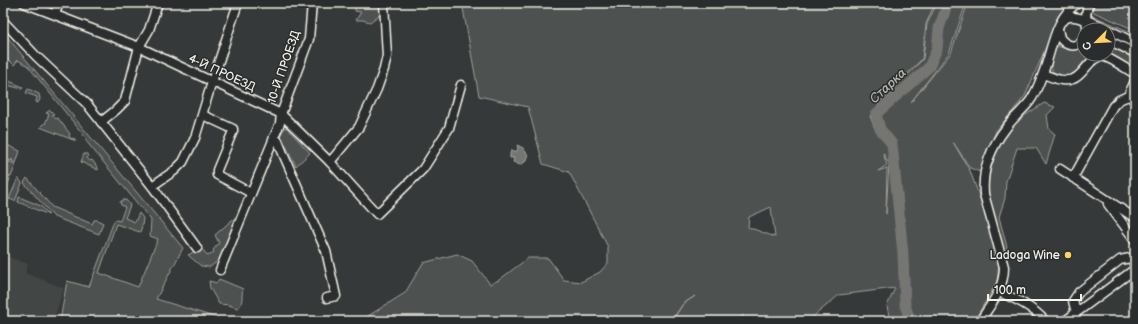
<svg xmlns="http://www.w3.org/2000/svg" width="1138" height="324" font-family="'Balsamiq Sans',sans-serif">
	<rect width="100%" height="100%" fill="#363939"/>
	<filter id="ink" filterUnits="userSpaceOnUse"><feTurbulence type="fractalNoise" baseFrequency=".025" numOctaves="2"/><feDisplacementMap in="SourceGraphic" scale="8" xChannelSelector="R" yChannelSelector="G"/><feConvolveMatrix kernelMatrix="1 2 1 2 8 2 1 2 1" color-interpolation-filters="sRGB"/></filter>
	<g filter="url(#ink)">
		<polygon fill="#434645" points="3,255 28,264 25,273 64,288 53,321 3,321"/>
		<g fill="#4e514f" stroke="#a1a19c" fill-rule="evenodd">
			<polygon points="355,3 382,4 382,13 370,22 363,20 356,20 361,12 355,11"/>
			<path d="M462 3H935L926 24 922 59 881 101 870 116 875 129 871 116 882 102 923 59 927 24 937 3H966L949 53 911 102 951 53 968 3H1075L1061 12 1025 96 996 131 980 172 970 168 953 142 970 171 981 201 999 263 997 282 974 321H890L887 306 895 288 839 295 808 321H737L744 315 736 321H672L683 304 695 296 683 304 671 321H360L405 293 423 263 457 254 472 261 490 284 499 280 528 258H548L564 280 581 282 600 272 608 263V247L569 172 543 164 528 107 479 96ZM883 153 889 164 886 214 887 168 878 171 887 165ZM771 207 775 237 748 227 749 217Z"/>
			<polygon points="1097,5 1130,7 1135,11 1135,30 1089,10 1092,6"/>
			<polygon points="1089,14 1135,34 1135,39 1091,18"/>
			<polygon points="3,32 183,248 156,299 227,321 60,321 67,281 89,287 114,221 116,220 120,221 125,207 121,205 120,202 123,200 126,200 130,205 125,218 135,222 139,213 143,218 142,226 140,232 116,224 99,273 138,287 158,239 150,236 151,220 86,141 86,138 28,66 18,60 14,65 3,54"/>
			<polygon points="1108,45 1135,58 1135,68 1108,54"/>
			<path d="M1058 46C1067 50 1074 50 1084 47V54H1094C1084 59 1080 67 1074 75 1048 79 1049 68 1054 48Z"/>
			<polygon points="9,81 23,87 22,89 7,85 3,91 3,83"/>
			<polygon points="28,89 39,94 40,99 38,103 36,102 37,97 26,93"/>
			<path d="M1044 103 1055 107 1047 115 1049 129 1055 134 1046 164 1036 148H1017L1006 181 1005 198 999 217 1008 251 1006 257C999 236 989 214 988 192 987 175 998 141 1010 129 1019 118 1032 111 1044 103Z"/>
			<polygon points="50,110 54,114 52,115 56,119 58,118 70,134 69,136 72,139 74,138 76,141 40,127 43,124 45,124 49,114 46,113"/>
			<polygon points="286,127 310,153 296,166 280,134"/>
			<polygon points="5,144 20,151 16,163 12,161 12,159 11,161 3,158"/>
			<polygon points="84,154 87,154 88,156 87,158 90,161 92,160 98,168 98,170 81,162"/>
			<polygon points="3,160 16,164 11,177 3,174"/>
			<polygon points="3,177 10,179 5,191 3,193"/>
			<polygon points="18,178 22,183 15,201 9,199"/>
			<polygon points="27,178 52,207 92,224 94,220 97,220 103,223 99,234 54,217 24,183"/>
			<polygon points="19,197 41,206 49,215 18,202"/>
			<polygon points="240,213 223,257 210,267 201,266 188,255 201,248 208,256 214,252 213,250 219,243 215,235"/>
			<path d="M219 279 243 289C241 295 244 305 237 308L229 305 219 304 210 288 209 281 217 283Z"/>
		</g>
		<polygon fill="#757572" stroke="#a8a7a1" points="517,145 523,148 528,155 525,162 520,165 513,162 514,158 510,158 510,154 511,151 517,151 518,149"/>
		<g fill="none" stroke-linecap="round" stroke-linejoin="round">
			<polyline stroke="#757572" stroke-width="11" points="912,321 908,314 905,305 903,254 892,144 880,129 876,114 929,67 937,49 939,28 948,3"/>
			<g stroke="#f4f1e8" stroke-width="11">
				<g id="minor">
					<polyline points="24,3 139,47 281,114 330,162 377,214 423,169 449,128 461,85"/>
					<polyline points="55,14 59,3"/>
					<polyline points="3,21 36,56 87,104 152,186 197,248"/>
					<path d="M1062 21C1066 18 1069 16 1074 17 1089 18 1120 36 1135 43"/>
					<path d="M1058 29 1060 38C1067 47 1076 48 1084 40"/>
					<path d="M1087 30C1087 21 1084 11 1090 3"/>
					<polyline points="1108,40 1135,53"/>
					<path d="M1043 74C1052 77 1063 83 1073 79 1085 75 1090 54 1105 57 1112 59 1128 70 1135 74"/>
					<polyline points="1135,81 1128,96 1135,100"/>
					<polyline points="205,116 233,129 233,131 217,170 217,175 251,193"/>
					<polyline points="101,122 116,110 125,101 139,47 149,30 158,3"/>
					<polyline points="274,137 278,141 284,156 326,251 336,296 327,298"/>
					<polyline points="330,162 359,127 377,89 384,69 387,56 384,3"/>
					<polyline points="1060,169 1135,218"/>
					<polyline points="1073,178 1113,106 1119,100 1128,96"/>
					<polyline points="152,186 174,171 183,162 195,138 212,82 218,64 238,3"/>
					<polyline points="1108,204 1135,240"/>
					<polyline points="220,270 280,123 281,114 309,39 312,3"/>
					<path d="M999 292C1016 299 1033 307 1045 321"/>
					<polyline points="1076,313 1073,301 1079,292 1120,260 1130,258 1135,264"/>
					<path d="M980 321C992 303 1004 289 1004 267L984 194C983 181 984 170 989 158 993 147 999 137 1006 128 1013 118 1023 110 1030 101 1035 94 1039 84 1042 76 1052 52 1054 17 1078 3"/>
					<polyline points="1065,321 1135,269"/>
				</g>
			</g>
			<use href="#minor" stroke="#2a2d2e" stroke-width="8"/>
		</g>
	</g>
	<circle fill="#ffd166" stroke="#2a2d2e" stroke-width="1.5" cx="1068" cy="255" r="4"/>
	<g text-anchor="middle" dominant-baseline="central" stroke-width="3" stroke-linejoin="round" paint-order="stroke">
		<g font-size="12" fill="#f4f1e8" stroke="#2a2d2e">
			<text transform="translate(284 67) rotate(-71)">10-Й ПРОЕЗД</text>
			<text transform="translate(222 73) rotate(25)">4-Й ПРОЕЗД</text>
		</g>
		<g font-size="12" fill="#f4f1e8" stroke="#2a2d2e" text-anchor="end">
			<text x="1060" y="255">Ladoga Wine</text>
		</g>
		<g font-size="13" font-style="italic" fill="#b4b3ad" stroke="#2a2d2e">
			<text transform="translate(888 86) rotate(-43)">Старка</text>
		</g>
	</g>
	<rect width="1138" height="324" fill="none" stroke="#2a2d2e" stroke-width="16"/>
	<rect x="8" y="8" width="1122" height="308" fill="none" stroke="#f4f1e8" stroke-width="1.5" filter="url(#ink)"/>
	<g transform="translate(1096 42) rotate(246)"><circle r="19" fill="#2a2d2e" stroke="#7b7b78"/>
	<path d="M0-3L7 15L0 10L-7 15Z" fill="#ffd166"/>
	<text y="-6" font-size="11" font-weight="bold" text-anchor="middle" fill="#f4f1e8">С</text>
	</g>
	<path d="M988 294v6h93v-6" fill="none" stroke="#f4f1e8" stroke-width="2"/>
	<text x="994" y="294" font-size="12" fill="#f4f1e8" stroke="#2a2d2e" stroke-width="3" paint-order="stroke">100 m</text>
</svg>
